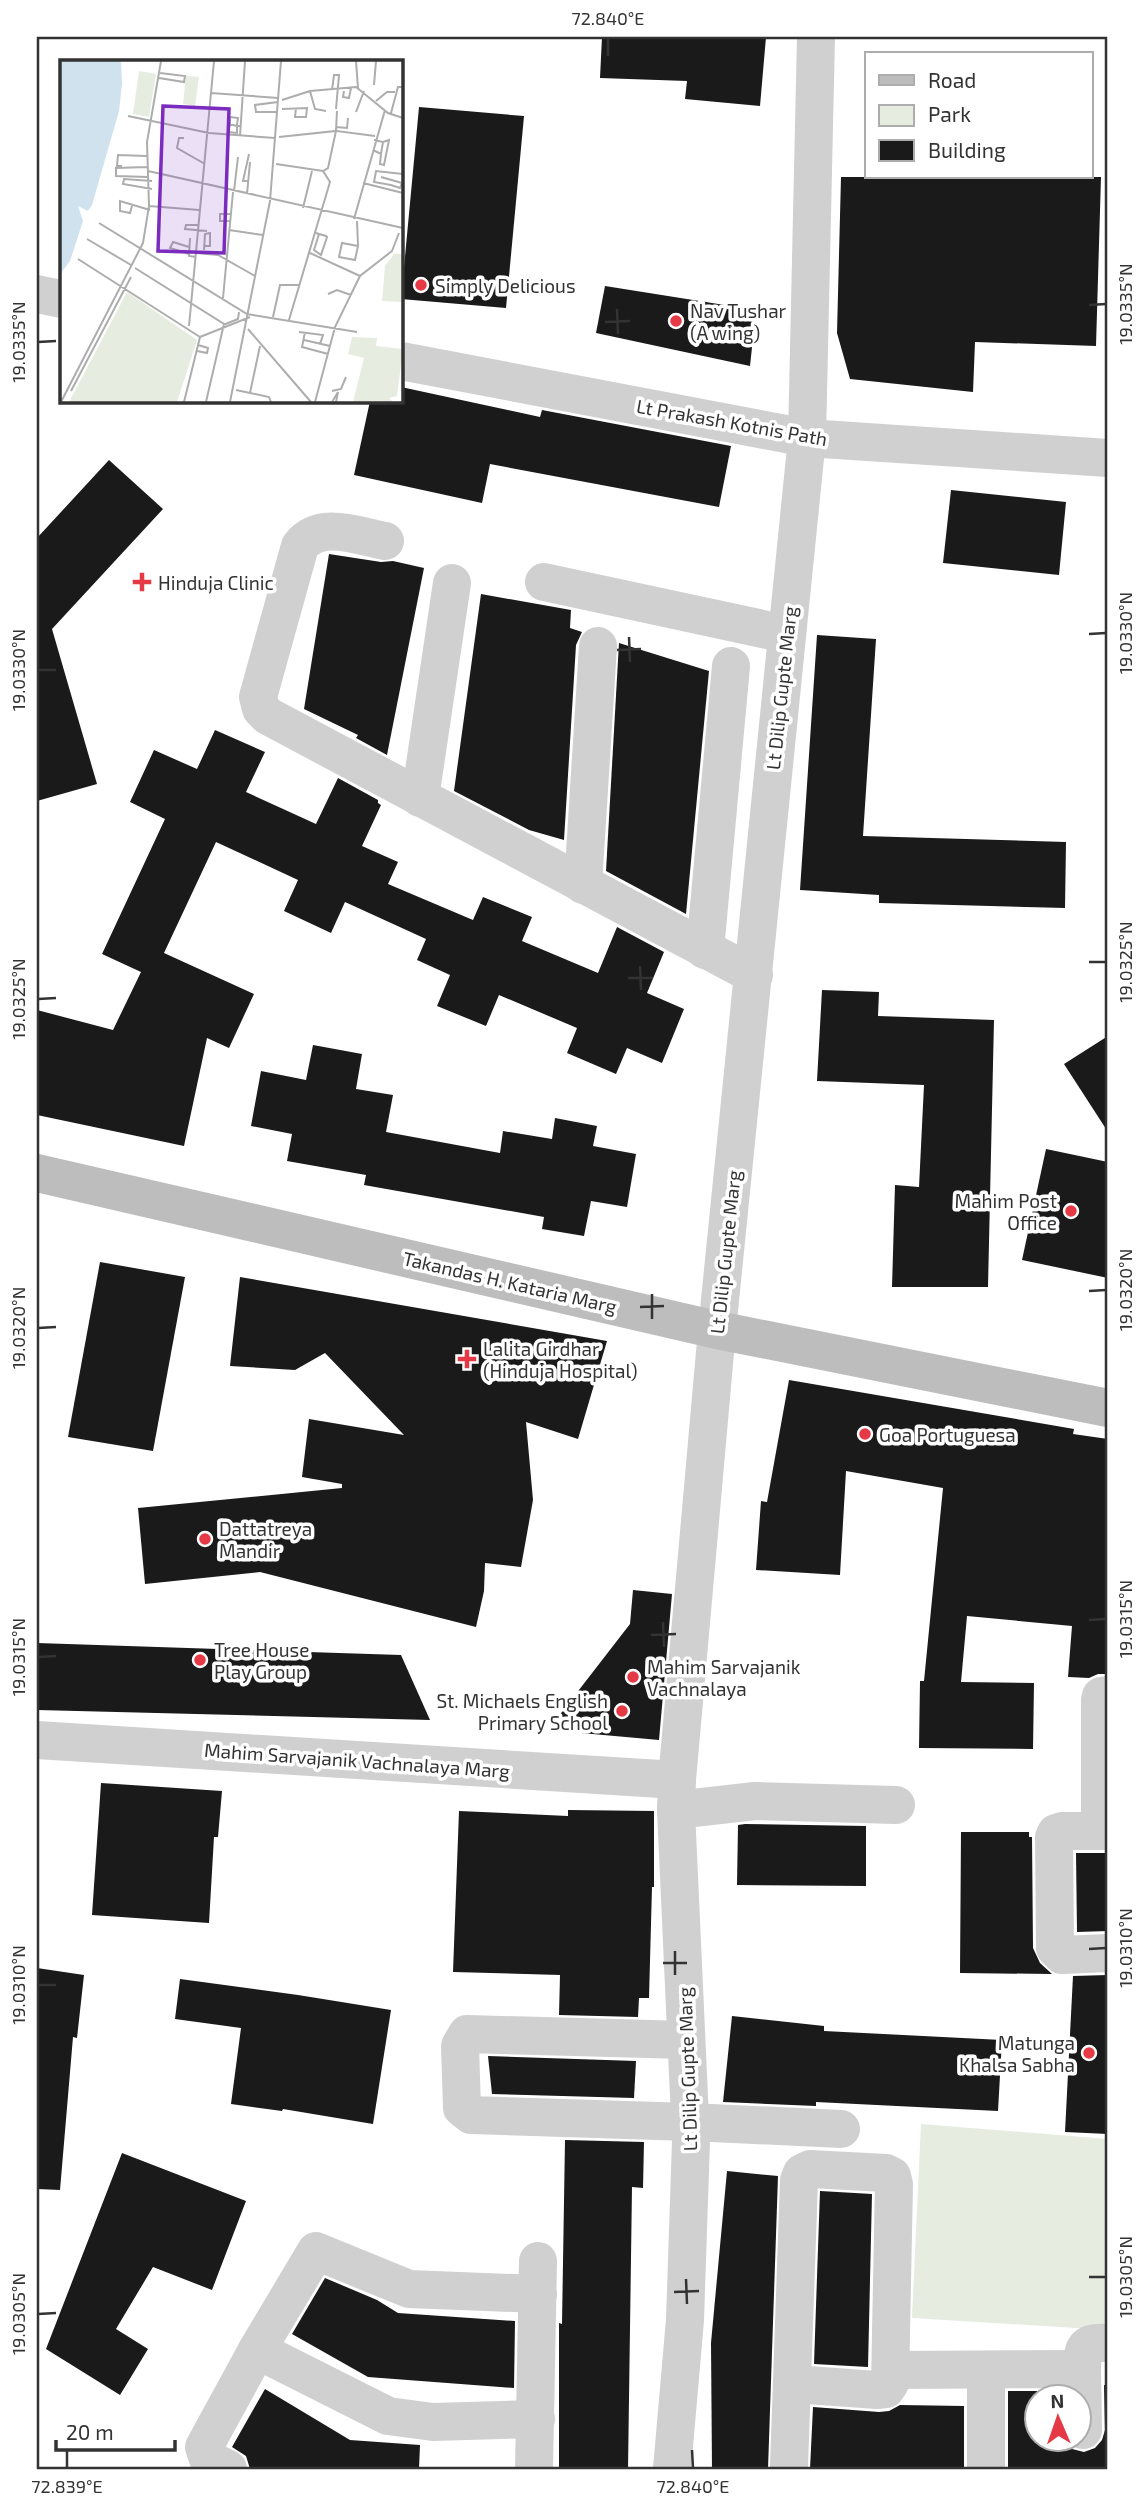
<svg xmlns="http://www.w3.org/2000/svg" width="1145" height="2506" font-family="'Exo 2',sans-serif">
	<rect width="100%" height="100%" fill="#fff"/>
	<polygon fill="#e6ecdf" points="921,2124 1108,2139 1108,2330 912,2318"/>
	<g fill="#1a1a1a">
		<polygon points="602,37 766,37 760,106 685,99 687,81 600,78"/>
		<polygon points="419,107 524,116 506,308 401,299"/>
		<polygon points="841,177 1101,177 1096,346 975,342 973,392 850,379 837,333"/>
		<polygon points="605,286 756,310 750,366 596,333"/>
		<polygon points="401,387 540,417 542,410 731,446 719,507 490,464 482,503 354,475 370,401 401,401"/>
		<polygon points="109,460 163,509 52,629 97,784 37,801 37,538"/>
		<polygon points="951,490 1066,502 1059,575 943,563"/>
		<polygon points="329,554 381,562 393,561 424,568 387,755 356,738 358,735 304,709"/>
		<polygon points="481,594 571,610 570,628 582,632 576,645 564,840 529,830 454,791"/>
		<polygon points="817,635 876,639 863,836 1066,842 1065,908 879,903 879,895 800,890"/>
		<polygon points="619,643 709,671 686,914 606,871"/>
		<polygon points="215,730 265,752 246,792 316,824 338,778 378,800 378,803 381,805 362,846 398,862 388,884 473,920 483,897 532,917 522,941 598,973 617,927 664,952 647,993 684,1009 662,1063 627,1048 616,1074 567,1053 577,1028 499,995 486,1026 437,1006 450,975 417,960 426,939 345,902 331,933 284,911 298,880 216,842 164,953 254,994 229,1048 207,1038 184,1146 37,1115 37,1010 113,1030 141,972 102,954 165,819 130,802 154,750 197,769"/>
		<polygon points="822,990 879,992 878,1016 994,1020 988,1287 892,1287 895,1185 919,1187 924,1085 817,1081"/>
		<polygon points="1108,1036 1108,1132 1064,1064"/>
		<polygon points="313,1045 362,1054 356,1089 393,1095 386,1132 500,1153 503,1131 552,1139 555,1118 597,1126 593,1146 636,1154 627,1207 591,1201 584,1236 542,1229 544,1217 364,1185 366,1175 287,1161 292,1134 251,1126 261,1071 306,1080"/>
		<polygon points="1046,1149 1108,1162 1108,1278 1022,1260"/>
		<polygon points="100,1262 185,1277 153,1451 68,1437"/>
		<polygon points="240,1277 607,1341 578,1439 526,1422 533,1500 521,1567 485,1563 484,1591 476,1627 260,1572 145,1584 138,1508 342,1488 342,1484 302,1477 309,1419 404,1435 325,1353 295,1370 230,1366"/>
		<polygon points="789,1380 1074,1429 1073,1434 1108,1439 1108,1674 1098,1674 1089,1678 1068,1677 1072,1626 967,1616 961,1682 1034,1683 1033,1749 919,1748 920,1681 924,1681 943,1488 846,1471 840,1575 756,1570 761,1501 767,1502"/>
		<polygon points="633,1590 672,1594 659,1740 548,1730 630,1624"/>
		<polygon points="37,1643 401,1655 430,1720 37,1710"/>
		<polygon points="101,1783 222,1791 218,1837 214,1837 209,1923 92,1915"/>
		<polygon points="568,1810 654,1811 654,1887 652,1887 649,1998 639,1998 638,2017 559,2015 560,1975 453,1972 459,1811 568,1816"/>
		<polygon points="745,1824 866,1826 866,1886 737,1885 738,1825"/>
		<polygon points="961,1832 1029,1832 1029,1837 1032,1837 1033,1948 1040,1963 1052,1974 960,1973"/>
		<polygon points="1076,1853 1108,1853 1108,1931 1077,1932"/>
		<polygon points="37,1968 84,1975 77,2038 73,2037 60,2190 37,2189"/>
		<polygon points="1108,1975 1108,2134 1065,2132 1073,1976"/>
		<polygon points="180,1979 298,1995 391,2010 373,2124 283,2109 282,2111 231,2104 241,2028 175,2019"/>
		<polygon points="732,2016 824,2026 824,2031 1002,2040 998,2111 816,2102 816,2106 723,2102"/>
		<polygon points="488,2056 636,2061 634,2098 492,2094"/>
		<polygon points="565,2140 644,2142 643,2188 632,2187 628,2469 559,2469 559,2323 562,2324"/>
		<polygon points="122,2153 246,2201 212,2290 153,2267 116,2329 148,2349 120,2395 46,2349"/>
		<polygon points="727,2171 778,2176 768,2469 712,2469 711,2343"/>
		<polygon points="820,2191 872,2194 868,2367 814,2364"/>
		<polygon points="325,2278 377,2300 398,2313 515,2321 514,2388 368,2377 292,2334"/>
		<polygon points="1104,2385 1108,2386 1108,2469 1008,2469 1008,2391 1060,2391 1061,2398 1037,2398 1037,2440 1064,2440 1072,2449 1084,2452 1095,2448 1102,2440 1105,2430"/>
		<polygon points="265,2389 350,2440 420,2445 419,2469 250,2469 246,2456 232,2447"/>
		<polygon points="900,2405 964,2406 964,2469 810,2469 813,2407 879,2412 889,2411"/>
	</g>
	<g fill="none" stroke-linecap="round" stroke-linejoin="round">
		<g stroke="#d0d0d0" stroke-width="38">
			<polyline points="37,294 61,299"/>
			<polyline points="401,361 807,438 1108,458"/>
			<path d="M385 541C357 536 320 520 300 546L258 697 261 709 268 716 754 975"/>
			<polyline points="544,582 786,634"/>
			<polyline points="420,798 452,583"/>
			<polyline points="583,885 598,646"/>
			<polyline points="705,950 731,666"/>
			<polyline points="37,1740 677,1780"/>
			<polyline points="676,1810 755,1801 896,1805"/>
			<polyline points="1100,1831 1100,1700 1101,1696 1108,1695"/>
			<polyline points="1108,1831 1062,1831 1056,1833 1054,1837 1055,1948 1062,1955 1108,1953"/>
			<polyline points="686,2040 467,2034 460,2046 462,2108 471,2115 690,2122 841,2129"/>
			<polyline points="257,2350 316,2251 409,2289 538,2294"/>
			<path d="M1082 2369C1083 2345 1084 2342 1108 2343"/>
			<polyline points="891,2370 1082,2369 1083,2430"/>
			<polyline points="986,2370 986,2469"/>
			<polyline points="789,2467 799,2180 802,2173 810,2169 886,2173 892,2176 894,2184 890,2383 886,2389 877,2390 793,2384"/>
			<polyline points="228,2469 208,2459 204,2447 257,2350 388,2416 433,2422 536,2419"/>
			<polyline points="534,2469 538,2261"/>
			<polyline points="672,2469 685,2320 691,2141 676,1810 677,1780 717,1330 807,438 816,37"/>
		</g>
		<polyline stroke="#bdbdbd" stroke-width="38" points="37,1173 717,1330 1108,1408"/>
	</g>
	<path fill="none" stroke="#333" stroke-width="2.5" d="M608 38V56M1089 305 1106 304M617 309 618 334M605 322 630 321M38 342 56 341M1089 634 1106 633M629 637 630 662M617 650 641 649M38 670H56M1089 962H1106M640 966 641 990M628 978H653M38 999 56 998M1089 1291 1106 1290M652 1294V1319M640 1307 664 1306M38 1328 56 1327M1089 1620 1106 1619M663 1622 664 1647M651 1635 676 1634M38 1657 56 1656M1089 1949 1106 1948M675 1951V1975M663 1963H687M38 1985H56M1089 2277H1106M686 2279 687 2304M674 2292 699 2291M38 2314 56 2313M67 2450V2468M692 2450 693 2468"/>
	<g fill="#e63946" stroke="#fff" stroke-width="2.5">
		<circle cx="421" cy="285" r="7"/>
		<circle cx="676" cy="321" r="7"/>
		<path d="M138.5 571.5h7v7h7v7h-7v7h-7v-7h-7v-7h7z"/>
		<circle cx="1071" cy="1211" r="7"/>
		<path d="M463.5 1348.5h7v7h7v7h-7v7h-7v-7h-7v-7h7z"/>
		<circle cx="865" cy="1434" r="7"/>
		<circle cx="205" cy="1539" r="7"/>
		<circle cx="200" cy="1660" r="7"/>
		<circle cx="633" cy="1677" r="7"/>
		<circle cx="622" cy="1711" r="7"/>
		<circle cx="1089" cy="2053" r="7"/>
	</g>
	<g text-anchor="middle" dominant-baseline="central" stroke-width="7" stroke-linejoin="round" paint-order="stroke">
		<g font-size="19" fill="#333" stroke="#fff" text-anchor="start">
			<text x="435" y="285">Simply Delicious</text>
			<text x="690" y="310">Nav Tushar<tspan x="690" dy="22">(A wing)</tspan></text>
			<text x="158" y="582">Hinduja Clinic</text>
			<text x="1057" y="1200" text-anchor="end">Mahim Post<tspan x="1057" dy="22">Office</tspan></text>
			<text x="483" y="1348">Lalita Girdhar<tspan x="483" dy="22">(Hinduja Hospital)</tspan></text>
			<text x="879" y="1434">Goa Portuguesa</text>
			<text x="219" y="1528">Dattatreya<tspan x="219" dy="22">Mandir</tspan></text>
			<text x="214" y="1649">Tree House<tspan x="214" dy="22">Play Group</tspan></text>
			<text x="647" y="1666">Mahim Sarvajanik<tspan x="647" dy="22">Vachnalaya</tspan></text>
			<text x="608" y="1700" text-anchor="end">St. Michaels English<tspan x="608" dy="22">Primary School</tspan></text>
			<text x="1075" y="2042" text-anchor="end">Matunga<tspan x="1075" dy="22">Khalsa Sabha</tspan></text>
		</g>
		<g font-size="19" fill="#333" stroke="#fff">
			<text transform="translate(732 422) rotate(10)">Lt Prakash Kotnis Path</text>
			<text transform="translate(781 688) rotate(-84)">Lt Dilip Gupte Marg</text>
			<text transform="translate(725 1252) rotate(-84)">Lt Dilip Gupte Marg</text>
			<text transform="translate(510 1282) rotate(13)">Takandas H. Kataria Marg</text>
			<text transform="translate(357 1760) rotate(4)">Mahim Sarvajanik Vachnalaya Marg</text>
			<text transform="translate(687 2069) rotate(-92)">Lt Dilip Gupte Marg</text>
		</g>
	</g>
	<g transform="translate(60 60)">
		<rect width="343" height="343" fill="#fff"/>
		<path d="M79 11 96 14 89 57 73 54ZM126 16 139 17 135 46 123 44ZM334 194H343V242L322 241 325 206ZM67 232 137 280 117 342H9ZM292 277 317 278 316 286 343 289 337 336 329 338 333 342H293L304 298 288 294Z" fill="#e6ecdf"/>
		<path d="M0 1H61L62 24 59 51 32 145 28 151 18 146 23 161 10 201 0 214Z" fill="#cfe2ee"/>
		<path fill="none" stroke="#adadad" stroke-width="2" d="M296 1 298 28M99 18 124 22 125 16 100 13M314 25 316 1M272 30 274 15H279L276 49M250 31 255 49 266 51M284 31 283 37 289 38 291 28M151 33 218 38M222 40 250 31 296 27 328 53 343 58M316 41 327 32H335M222 49 247 48 246 57H235L236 48M277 51 276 71 315 76M217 52H196L195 45 218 42M296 52 304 31M331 53 338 27H343M68 56 149 73 215 78M170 65V57L178 58 177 64V73L168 72 170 65H173L177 66H180M276 67 287 68 288 58M180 76 185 1M124 78H119L117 88 145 104M313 90 321 94 323 82 314 80M321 94 320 104 324 105 329 80 323 82M216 104 263 111 268 108 276 71 219 77M62 106H57L58 95 87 96M87 107 56 108V116L88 117M88 111 343 168M321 117 342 123 340 128 331 125M92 121 64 119 63 124 92 129M189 121H183L189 94M303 123 343 133M331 125 314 122 316 111 343 114M174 131 178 97M187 134 190 102M72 146 70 153 60 151V141L90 150M89 146 139 150M243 148 252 111M294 159 325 50M170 161H160V154H171M297 161 298 186 295 200 279 197 282 183 298 186M39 163 187 254 297 272M139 165H126L125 169 147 171M169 170 203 175M256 173 259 174 266 176 267 177 261 195 254 190 259 174M130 178 129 196 136 197M27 179 71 205M144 190 145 174 150 173V186H144M137 193 158 195 195 216M250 193 300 216M129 194 110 188 113 182 129 187M18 199 140 277M75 208 164 264 146 342M268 234 277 230 291 235M163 238 173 132M213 257 220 225H239M229 260 270 122 263 111M163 265 178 259 179 252M129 266 154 1M188 269 251 342M239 272 263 275 260 284M245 272 242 287 268 294M140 277 190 257M244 280 270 286M137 291 147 293 148 288 138 285M176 330 209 337 211 342M11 331 71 217M272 331 281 329 286 317M190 333 200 286M1 342 83 183 89 146 87 82 101 1M124 342 140 277M170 342 210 141 221 1M255 342 275 267 300 216 332 191 339 173M272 342 278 332 276 342"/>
		<path fill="#7b2cbf" fill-opacity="0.15" stroke="#7b2cbf" stroke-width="3.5" d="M103 46 169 49 164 193 98 191Z"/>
		<rect width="343" height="343" fill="none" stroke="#333" stroke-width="3.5"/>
	</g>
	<rect width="1145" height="2506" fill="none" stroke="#ffffff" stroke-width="77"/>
	<rect x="865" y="52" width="228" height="126" fill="#ffffff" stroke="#adadad" stroke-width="2"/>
	<rect x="879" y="75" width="35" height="10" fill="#bdbdbd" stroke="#adadad" stroke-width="2"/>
	<text x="928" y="88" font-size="21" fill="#333333">Road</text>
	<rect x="879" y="105" width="35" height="21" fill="#e6ecdf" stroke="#adadad" stroke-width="2"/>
	<text x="928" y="122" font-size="21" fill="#333333">Park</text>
	<rect x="879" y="140" width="35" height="21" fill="#1a1a1a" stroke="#adadad" stroke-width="2"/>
	<text x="928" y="158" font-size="21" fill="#333333">Building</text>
	<g transform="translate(1058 2418) rotate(358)"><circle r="33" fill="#ffffff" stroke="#adadad" stroke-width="2"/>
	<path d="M0-5L12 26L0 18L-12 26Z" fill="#e63946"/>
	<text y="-10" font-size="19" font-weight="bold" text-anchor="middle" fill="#333333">N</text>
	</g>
	<path d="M56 2440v10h119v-10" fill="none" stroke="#333333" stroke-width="3.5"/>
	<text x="66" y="2440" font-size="21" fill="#333333" stroke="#ffffff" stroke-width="5" paint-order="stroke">20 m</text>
	<rect x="38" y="38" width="1068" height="2430" fill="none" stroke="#333" stroke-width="2.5"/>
	<g font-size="18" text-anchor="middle" fill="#333">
		<text x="608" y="25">72.840°E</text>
		<text transform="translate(1126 304) rotate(-90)" y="6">19.0335°N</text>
		<text transform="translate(19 342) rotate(-90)" y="6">19.0335°N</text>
		<text transform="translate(1126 633) rotate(-90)" y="6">19.0330°N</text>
		<text transform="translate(19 670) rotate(-90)" y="6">19.0330°N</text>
		<text transform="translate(1126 962) rotate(-90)" y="6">19.0325°N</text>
		<text transform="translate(19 999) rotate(-90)" y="6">19.0325°N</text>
		<text transform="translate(1126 1290) rotate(-90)" y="6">19.0320°N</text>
		<text transform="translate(19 1328) rotate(-90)" y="6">19.0320°N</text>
		<text transform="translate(1126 1619) rotate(-90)" y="6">19.0315°N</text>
		<text transform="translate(19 1657) rotate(-90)" y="6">19.0315°N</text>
		<text transform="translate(1126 1948) rotate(-90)" y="6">19.0310°N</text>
		<text transform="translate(19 1985) rotate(-90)" y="6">19.0310°N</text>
		<text transform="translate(1126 2277) rotate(-90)" y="6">19.0305°N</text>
		<text transform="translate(19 2314) rotate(-90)" y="6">19.0305°N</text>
		<text x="67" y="2493">72.839°E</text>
		<text x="693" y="2493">72.840°E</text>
	</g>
</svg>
